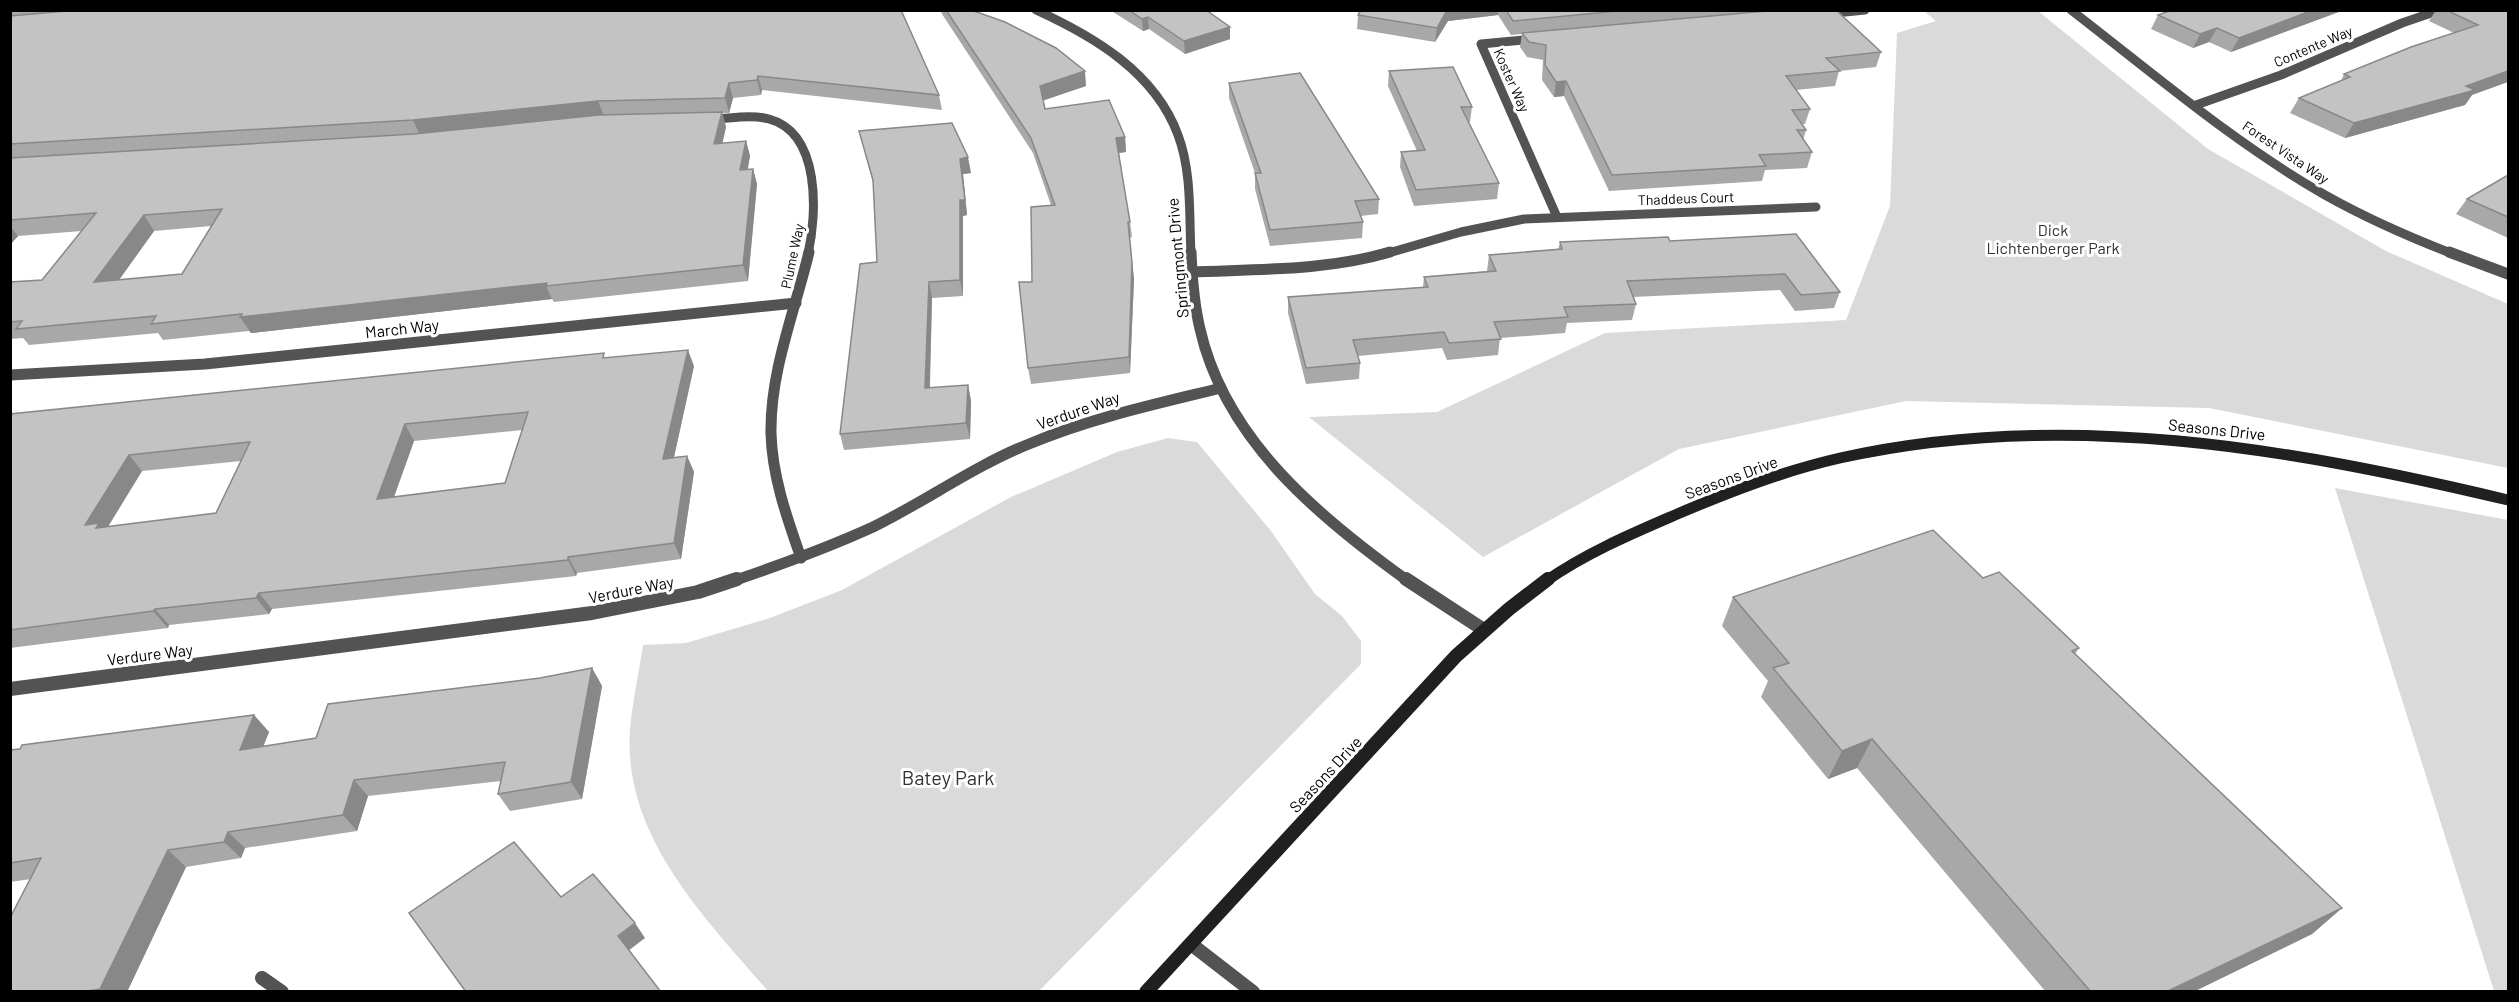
<svg xmlns="http://www.w3.org/2000/svg" width="2519" height="1002" font-family="Barlow,sans-serif">
	<rect width="100%" height="100%" fill="#fff"/>
	<g fill="#dadada">
		<polygon points="1924,11 2038,11 2208,149 2386,251 2508,304 2508,468 2209,408 1906,401 1679,449 1483,557 1309,417 1437,412 1605,333 1846,320 1890,206 1897,33 1936,21"/>
		<path d="M1168 438 1197 442 1271 531 1315 594 1342 616 1361 641V664L1039 991H768C705 918 623 836 630 731 632 702 639 673 643 645L686 643 770 618 842 590 1011 497 1117 452Z"/>
		<polygon points="2335,488 2508,520 2508,991 2494,991"/>
	</g>
	<g fill="none" stroke-linecap="round" stroke-linejoin="round">
		<g stroke="#535353" stroke-width="9">
			<path d="M1036 10C1093 36 1155 72 1178 135 1192 172 1189 215 1191 254"/>
			<path d="M2071 10C2154 74 2234 143 2325 195 2366 218 2409 237 2453 254"/>
			<polyline points="1825,14 1865,10"/>
			<polyline points="1535,39 1481,44 1557,217"/>
			<polyline points="2196,105 2281,75 2402,23 2440,10"/>
			<path d="M709 119C728 119 750 114 769 119 821 133 817 214 808 254"/>
			<polyline points="1385,254 1461,232 1524,219 1816,207"/>
		</g>
		<g stroke="#535353" stroke-width="11">
			<path d="M1191 252C1192 278 1194 304 1200 329 1225 440 1320 518 1408 581"/>
			<polyline points="2449,252 2508,274"/>
			<path d="M1191 272C1257 269 1326 271 1390 252"/>
			<polyline points="10,375 205,364 796,303"/>
			<path d="M801 558C787 518 772 476 771 433 770 371 795 311 809 252"/>
			<path d="M733 581C780 565 827 548 873 527 926 501 974 466 1029 444 1091 418 1156 404 1221 388"/>
		</g>
		<g stroke="#535353" stroke-width="14">
			<polyline points="1406,579 1484,630"/>
			<polyline points="10,689 592,613 698,592 737,579"/>
			<polyline points="1191,944 1253,992"/>
			<polyline points="262,978 282,992"/>
		</g>
		<path stroke="#202020" stroke-width="11" d="M1546 581C1586 553 1631 534 1675 515 1729 492 1783 471 1840 458 2063 408 2290 448 2508 500"/>
		<polyline stroke="#202020" stroke-width="14" points="1146,992 1456,656 1509,609 1548,579"/>
	</g>
	<g fill="#a8a8a8" fill-rule="evenodd">
		<path d="M10 10H901L939 95 942 110 762 90 761 95 733 98 729 113H722L726 127 722 143 746 141 750 156 747 170 753 169 757 184 748 281 554 302 552 299 251 333 249 331 163 340 158 333 29 345 23 338 10 339V282L42 280 82 231 18 236 10 245ZM211 226 182 274 119 280 154 231Z"/>
		<polygon points="941,10 971,10 1086,86 1043,100 1045,109 1125,137 1126,152 1119,153 1130,222 1132,237 1130,238 1134,279 1130,373 1031,384 1028,368 1032,282 1051,205 1033,153 942,14"/>
		<polygon points="1110,10 1206,10 1230,27 1230,39 1185,54 1149,29 1143,31"/>
		<polygon points="1361,10 1836,10 1881,52 1876,67 1839,71 1835,86 1796,90 1810,109 1805,124 1802,124 1806,130 1803,140 1812,152 1807,168 1765,170 1762,181 1609,191 1564,96 1554,97 1542,80 1543,60 1527,57 1520,47 1522,34 1511,35 1498,15 1448,21 1435,42 1357,29 1358,15"/>
		<polygon points="2160,10 2344,10 2231,52 2209,42 2193,48 2151,29 2158,15 2165,13"/>
		<polygon points="2436,10 2508,10 2472,95 2465,105 2345,138 2290,113 2299,98 2341,81 2344,74 2454,33 2429,21"/>
		<polygon points="1389,71 1472,107 1470,122 1468,122 1499,183 1497,199 1414,206 1400,167 1401,152 1417,151 1388,86"/>
		<polygon points="1229,83 1379,199 1378,214 1360,216 1363,222 1362,238 1270,246 1255,189 1255,173 1229,98"/>
		<polygon points="859,131 971,173 963,174 967,215 963,216 963,296 932,298 930,388 968,385 971,401 970,439 844,450 840,434 877,262 873,183"/>
		<polygon points="2508,173 2508,238 2456,214 2467,199 2507,176"/>
		<polygon points="1796,234 1840,292 1834,308 1795,311 1780,290 1633,297 1636,304 1632,320 1567,323 1565,333 1500,338 1498,355 1447,360 1442,348 1358,356 1360,363 1359,379 1306,384 1288,313 1288,297 1423,287 1424,277 1487,271 1489,255 1558,250 1560,242 1670,241"/>
		<path d="M606 357 694 366 674 457 687 456 694 472 681 559 577 573 576 576 272 609 269 614 169 625 168 628 10 648V414ZM522 430 505 483 394 497 414 441ZM241 461 216 513 108 527 142 471Z"/>
		<polygon points="1983,578 2079,648 2075,654 2342,908 2312,934 2193,992 2046,992 1857,768 1828,779 1761,697 1768,681 1722,626 1733,597"/>
		<polygon points="592,668 602,686 582,799 510,811 498,794 501,781 368,796 357,831 245,848 241,858 186,867 127,992 10,992 31,879 10,882 10,750 254,715 269,732 263,746 316,738 540,678"/>
	</g>
	<g fill="#888">
		<polygon points="1447,10 1498,10 1498,15 1448,21 1435,42 1437,28"/>
		<polygon points="2313,10 2344,10 2231,52 2239,38"/>
		<polygon points="1148,17 1149,29 1143,31 1142,19"/>
		<polygon points="1230,27 1230,39 1185,54 1184,41"/>
		<polygon points="2217,28 2209,42 2193,48 2200,34"/>
		<polygon points="1085,71 1086,86 1042,101 1040,86"/>
		<polygon points="2508,71 2508,82 2472,95 2465,105 2345,138 2354,123"/>
		<polygon points="758,76 762,90 761,95 757,80"/>
		<polygon points="1566,81 1564,96 1554,97 1556,82"/>
		<polygon points="729,83 733,98 729,113 725,98"/>
		<polygon points="598,101 604,116 420,135 413,120"/>
		<polygon points="722,112 726,127 719,159 714,144"/>
		<polygon points="1125,137 1126,152 1118,153 1116,138"/>
		<polygon points="746,141 750,156 745,186 740,170"/>
		<polygon points="968,157 971,173 963,174 967,215 963,216 963,296 960,280 960,159"/>
		<polygon points="753,169 757,184 748,281 743,265"/>
		<polygon points="144,215 154,231 106,298 94,282"/>
		<polygon points="10,226 18,236 10,245"/>
		<polygon points="1132,263 1134,279 1130,373 1129,357"/>
		<polygon points="929,282 932,298 929,405 925,388"/>
		<polygon points="547,283 546,286 552,299 251,333 240,317"/>
		<polygon points="688,350 694,366 670,475 663,459"/>
		<polygon points="968,385 971,401 970,439 966,423"/>
		<polygon points="405,424 414,441 387,516 377,499"/>
		<polygon points="129,455 142,471 105,531 85,525"/>
		<polygon points="687,456 694,472 681,559 674,543"/>
		<polygon points="568,557 577,573 576,576 568,560"/>
		<polygon points="259,593 272,609 269,614 256,598"/>
		<polygon points="155,609 169,625 168,628 153,611"/>
		<polygon points="592,668 602,686 582,799 571,782"/>
		<polygon points="254,715 269,732 255,767 240,750"/>
		<polygon points="1872,739 1857,768 1828,779 1842,751"/>
		<polygon points="354,780 368,796 357,831 343,815"/>
		<polygon points="228,832 245,848 241,858 224,842"/>
		<polygon points="168,850 186,867 127,992 104,992 100,989"/>
		<polygon points="2342,908 2312,934 2193,992 2166,992"/>
		<polygon points="635,923 645,938 628,951 618,936"/>
	</g>
	<g fill="#c3c3c3" stroke="#888" stroke-width="1.5" fill-rule="evenodd">
		<polygon points="78,10 901,10 939,95 758,76 757,80 729,83 725,98 598,101 413,120 10,144 10,16"/>
		<polygon points="946,10 971,10 1005,22 1056,48 1085,71 1040,86 1045,109 1109,100 1125,137 1116,138 1130,222 1128,222 1132,263 1129,357 1028,368 1019,282 1032,282 1031,207 1055,205 1031,138"/>
		<polygon points="1129,10 1206,10 1230,27 1184,41 1148,17 1142,19"/>
		<polygon points="1361,10 1447,10 1437,28 1358,15"/>
		<polygon points="1506,10 1628,10 1513,21"/>
		<polygon points="1778,10 1836,10 1881,52 1826,58 1840,71 1786,76 1810,109 1792,110 1806,130 1797,130 1812,152 1759,155 1766,166 1612,175 1566,81 1556,82 1545,65 1546,45 1529,42 1522,33"/>
		<polygon points="2172,10 2313,10 2239,38 2217,28 2200,34 2158,15"/>
		<polygon points="2446,10 2508,10 2508,71 2466,86 2475,90 2354,123 2299,98 2350,77 2344,74 2411,47 2478,25"/>
		<polygon points="1453,67 1472,107 1461,107 1499,183 1416,190 1401,152 1425,150 1389,71"/>
		<polygon points="1300,73 1379,199 1355,201 1363,222 1270,230 1255,173 1261,173 1229,83"/>
		<path d="M722 112 714 144 746 141 740 170 753 169 743 265 546 286 547 283 240 317 242 314 151 324 156 316 16 329 22 321 10 322V282L42 280 96 213 10 220V158L414 134 599 115ZM222 209 182 274 94 282 144 215Z"/>
		<polygon points="952,123 968,157 960,159 965,200 960,200 960,280 929,282 925,388 968,385 966,423 840,434 860,264 877,262 873,180 859,131"/>
		<polygon points="2508,175 2508,217 2467,199"/>
		<polygon points="1796,234 1840,292 1801,295 1785,274 1627,281 1636,304 1564,307 1568,317 1494,322 1501,339 1449,343 1444,332 1353,340 1360,363 1306,368 1288,297 1428,287 1424,277 1496,271 1489,255 1562,249 1560,242 1668,237 1670,241"/>
		<path d="M688 350 663 459 687 456 674 543 568 557V560L259 593 256 598 155 609 153 611 10 630V414L604 353 603 358ZM528 412 505 483 377 499 405 424ZM250 442 216 513 96 528 99 523 85 525 129 455Z"/>
		<polygon points="1933,530 1983,578 1999,572 2079,648 2072,651 2342,908 2166,992 2091,992 1872,739 1842,751 1773,668 1789,663 1733,597"/>
		<polygon points="592,668 571,782 498,794 505,762 354,780 343,815 228,832 224,842 168,850 100,989 88,991 87,992 10,992 10,918 41,858 10,863 10,750 20,749 22,745 254,715 240,750 316,738 328,704 540,678"/>
		<polygon points="514,842 561,897 593,874 635,923 618,936 661,992 466,992 409,913"/>
	</g>
	<g text-anchor="middle" dominant-baseline="central" stroke-width="6" stroke-linejoin="round" paint-order="stroke">
		<g font-size="14" fill="#000" stroke="#fff">
			<text transform="translate(2313 46) rotate(-23)">Contente Way</text>
			<text transform="translate(1512 80) rotate(66)">Koster Way</text>
			<text transform="translate(2286 152) rotate(34)">Forest Vista Way</text>
			<text transform="translate(1686 198) rotate(-2)">Thaddeus Court</text>
			<text transform="translate(792 256) rotate(-78)">Plume Way</text>
		</g>
		<g font-size="16" fill="#313131" stroke="#fff">
			<text x="2053" y="229">Dick<tspan x="2053" dy="18">Lichtenberger Park</tspan></text>
		</g>
		<g font-size="16" fill="#000" stroke="#fff">
			<text transform="translate(1177 258) rotate(-95)">Springmont Drive</text>
			<text transform="translate(402 328) rotate(-6)">March Way</text>
			<text transform="translate(1078 410) rotate(-19)">Verdure Way</text>
			<text transform="translate(2217 429) rotate(6)">Seasons Drive</text>
			<text transform="translate(1731 477) rotate(-20)">Seasons Drive</text>
			<text transform="translate(631 589) rotate(-11)">Verdure Way</text>
			<text transform="translate(150 654) rotate(-7)">Verdure Way</text>
			<text transform="translate(1325 774) rotate(-47)">Seasons Drive</text>
		</g>
		<g font-size="20" fill="#313131" stroke="#fff">
			<text x="948" y="777">Batey Park</text>
		</g>
	</g>
	<rect width="2519" height="1002" fill="none" stroke="#000000" stroke-width="24"/>
</svg>
